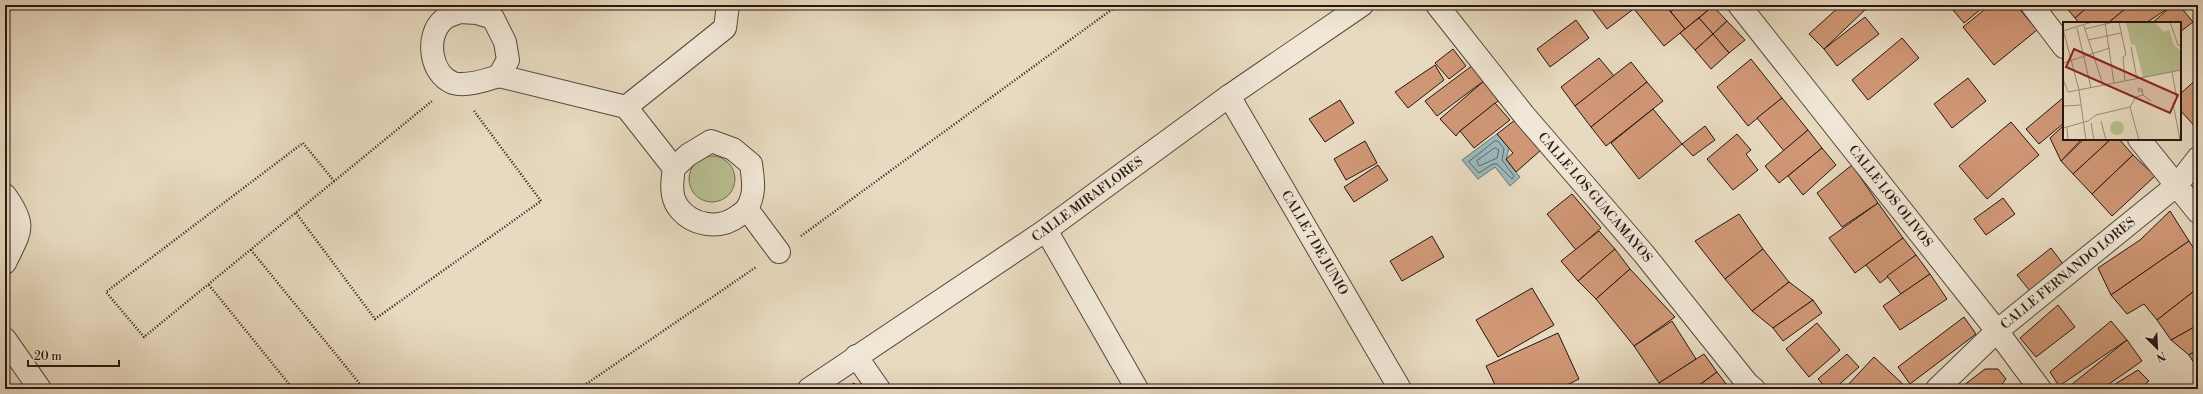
<svg xmlns="http://www.w3.org/2000/svg" width="2203" height="394" font-family="'Libre Bodoni',serif">
	<rect width="100%" height="100%" fill="#e8dac0"/>
	<filter id="stains"><feTurbulence type="fractalNoise" baseFrequency=".005" numOctaves="4"/><feColorMatrix values="0 0 0 0 .2 0 0 0 0 .09 0 0 0 0 .02 0 0 0 .5 -.17"/></filter>
	<radialGradient id="worn" r=".72"><stop offset=".6" stop-color="#630" stop-opacity="0"/><stop offset="1" stop-color="#630" stop-opacity=".3"/></radialGradient>
	<circle fill="#b8bf91" stroke="#6f6b50" cx="712" cy="179" r="23"/>
	<polygon fill="#9bb8bc" stroke="#6c7877" points="1497,134 1509,148 1506,160 1520,177 1510,186 1495,167 1478,179 1462,160"/>
	<g fill="none" stroke-linecap="round" stroke-linejoin="round">
		<g stroke="#606866" stroke-width="1">
			<polygon points="1495,141 1498,141 1504,149 1502,160 1514,176 1512,179 1497,164 1493,164 1479,173 1469,162"/>
			<polygon points="1495,148 1499,150 1497,158 1479,166 1477,161"/>
		</g>
	</g>
	<g fill="#d09776" stroke="#261710">
		<polygon points="1597,5 1639,5 1607,29 1592,9"/>
		<polygon points="1639,5 1665,5 1685,29 1664,46 1634,9"/>
		<polygon points="1665,5 1678,5 1671,12"/>
		<polygon points="1678,5 1712,5 1713,6 1685,29 1671,12"/>
		<polygon points="1841,5 1870,5 1824,49 1809,34"/>
		<polygon points="1957,5 1986,5 1964,23 1952,9"/>
		<polygon points="1990,5 2016,5 2037,30 1994,65 1963,27"/>
		<polygon points="2064,5 2090,5 2075,18"/>
		<polygon points="2090,5 2130,5 2108,23 2079,23 2075,18"/>
		<polygon points="2130,5 2173,5 2146,23 2108,23"/>
		<polygon points="2173,5 2179,5 2193,22 2180,32 2180,23 2152,23"/>
		<polygon points="1713,6 1727,21 1713,34 1699,18"/>
		<polygon points="1865,17 1879,34 1837,66 1824,49"/>
		<polygon points="1699,18 1713,34 1695,50 1680,33"/>
		<polygon points="1576,20 1589,38 1550,67 1537,49"/>
		<polygon points="1727,21 1745,40 1729,53 1713,34"/>
		<polygon points="1713,34 1729,53 1711,69 1695,50"/>
		<polygon points="1902,38 1919,58 1868,100 1852,80"/>
		<polygon points="1453,49 1466,66 1449,79 1435,63"/>
		<polygon points="1599,58 1614,76 1575,106 1561,87"/>
		<polygon points="1751,59 1782,98 1748,126 1717,87"/>
		<polygon points="1631,62 1647,82 1591,127 1575,106"/>
		<polygon points="1435,65 1444,80 1408,108 1395,92"/>
		<polygon points="1473,65 1485,80 1437,116 1425,101"/>
		<polygon points="1968,78 1986,101 1952,128 1934,104"/>
		<polygon points="2198,78 2198,130 2180,110 2180,94"/>
		<polygon points="1485,80 1502,98 1460,131 1456,136 1440,119"/>
		<polygon points="1647,82 1663,101 1606,146 1591,127"/>
		<polygon points="2064,97 2064,123 2039,144 2026,129"/>
		<polygon points="1782,98 1808,130 1784,151 1757,118"/>
		<polygon points="1340,100 1354,123 1325,142 1309,119"/>
		<polygon points="1495,103 1510,120 1474,148 1460,131"/>
		<polygon points="1653,109 1682,144 1639,179 1611,143"/>
		<polygon points="1515,120 1541,150 1516,172 1506,159 1513,153 1497,134"/>
		<polygon points="2011,122 2039,155 1987,199 1959,166"/>
		<polygon points="2064,125 2064,139 2082,139 2061,161 2050,138"/>
		<polygon points="1705,126 1715,140 1693,156 1682,144"/>
		<polygon points="1808,130 1822,148 1779,183 1765,166"/>
		<polygon points="1737,134 1751,150 1746,154 1758,170 1733,190 1707,159"/>
		<polygon points="2084,139 2111,139 2073,174 2061,161"/>
		<polygon points="2111,139 2119,139 2133,155 2092,194 2073,174"/>
		<polygon points="1365,141 1377,163 1346,180 1334,159"/>
		<polygon points="1822,148 1836,165 1803,195 1788,176"/>
		<polygon points="2133,155 2155,176 2112,216 2092,194"/>
		<polygon points="1378,165 1388,180 1354,202 1344,187"/>
		<polygon points="1852,165 1878,203 1842,227 1817,193"/>
		<polygon points="1572,194 1601,228 1576,250 1547,214"/>
		<polygon points="2003,198 2015,214 1986,235 1974,219"/>
		<polygon points="1878,203 1903,238 1855,273 1829,238"/>
		<polygon points="2170,211 2189,241 2111,295 2098,268 2140,240"/>
		<polygon points="1739,214 1763,249 1725,279 1695,241"/>
		<polygon points="1599,231 1615,249 1578,281 1561,261"/>
		<polygon points="1432,236 1444,257 1402,281 1390,261"/>
		<polygon points="1903,238 1916,255 1880,283 1866,265"/>
		<polygon points="2189,241 2198,255 2198,288 2157,320 2144,304 2127,314 2111,295"/>
		<polygon points="2051,248 2063,264 2030,291 2017,275"/>
		<polygon points="1615,249 1630,269 1596,299 1578,281"/>
		<polygon points="1763,249 1789,282 1752,311 1725,279"/>
		<polygon points="1916,255 1930,274 1901,294 1887,276"/>
		<polygon points="1630,269 1675,317 1634,346 1596,299"/>
		<polygon points="1930,274 1947,299 1900,330 1883,306"/>
		<polygon points="1789,282 1813,300 1773,328 1752,311"/>
		<polygon points="1532,288 1554,325 1498,357 1476,320"/>
		<polygon points="2198,288 2198,325 2171,340 2157,320"/>
		<polygon points="1813,300 1822,313 1783,341 1773,328"/>
		<polygon points="2058,305 2075,327 2036,357 2020,338"/>
		<polygon points="1964,317 1976,334 1910,384 1898,367"/>
		<polygon points="1672,321 1696,359 1659,383 1634,346"/>
		<polygon points="2111,321 2127,340 2059,386 2050,372"/>
		<polygon points="1817,323 1840,350 1809,377 1786,349"/>
		<polygon points="2198,325 2198,349 2189,355 2171,340"/>
		<polygon points="1558,333 1579,379 1559,389 1497,389 1486,366"/>
		<polygon points="2127,340 2142,361 2102,389 2066,389"/>
		<polygon points="2198,349 2198,369 2189,355"/>
		<polygon points="1704,354 1717,372 1694,389 1664,389 1659,383"/>
		<polygon points="1847,354 1859,367 1834,389 1827,389 1818,379"/>
		<polygon points="1874,357 1908,389 1844,389"/>
		<polygon points="1985,369 1998,369 2006,379 1998,389 1959,389"/>
		<polygon points="2138,370 2149,381 2140,389 2107,389"/>
		<polygon points="1717,372 1730,389 1694,389"/>
		<polygon points="854,383 858,389 844,389"/>
	</g>
	<g fill="none" stroke-linecap="round" stroke-linejoin="round">
		<g stroke="#56483c" stroke-width="24">
			<g id="minor">
				<path id="s1" d="M1437 5 1524 115 1644 254 1747 383 1754 389"/>
				<path id="s2" d="M1739 5 1997 331 2040 389"/>
				<polyline points="2032,5 2064,47"/>
				<path d="M460 12 477 13 493 18 505 42 508 60 499 76C486 80 467 87 453 83 430 74 425 36 443 20 447 16 455 14 460 12Z"/>
				<polyline points="499,76 626,107 725,28 728,5"/>
				<path id="s3" d="M1229 96 1400 389"/>
				<path d="M626 107 674 168C672 181 670 196 678 207 692 226 720 230 738 216 741 214 745 211 747 208 756 194 753 179 751 164L733 149 711 141 688 155 674 168"/>
				<polyline points="2139,139 2198,212"/>
				<path d="M5 195C28 227 20 231 5 263"/>
				<polyline points="747,209 779,252"/>
				<polyline points="1046,230 1137,389"/>
				<polyline points="5,339 40,389"/>
				<polyline points="856,356 879,389"/>
				<path id="s4" d="M809 389 1046 230 1229 96 1362 5"/>
				<path id="s5" d="M1937 389 1997 331 2177 185 2198 158"/>
			</g>
		</g>
		<g stroke="#261710" stroke-width="2.5" stroke-dasharray="1 2" stroke-linecap="butt">
			<polyline points="334,181 303,143 106,292 144,337 432,101"/>
			<polyline points="296,213 375,319 541,201 474,111"/>
			<polyline points="801,236 1118,5"/>
			<polyline points="251,250 364,389"/>
			<polyline points="209,285 293,389"/>
			<polyline points="579,389 756,267"/>
		</g>
		<use href="#minor" stroke="#f0e7d6" stroke-width="22"/>
	</g>
	<g text-anchor="middle" dominant-baseline="central" stroke-width="4" stroke-linejoin="round" paint-order="stroke">
		<g font-size="13" fill="#261710" stroke="#f0e7d6">
			<text stroke="none"><textPath href="#s2" startOffset="244">CALLE LOS OLIVOS</textPath></text>
			<text stroke="none"><textPath href="#s1" startOffset="249">CALLE LOS GUACAMAYOS</textPath></text>
			<text stroke="none"><textPath href="#s4" startOffset="337">CALLE MIRAFLORES</textPath></text>
			<text stroke="none"><textPath href="#s3" startOffset="170">CALLE 7 DE JUNIO</textPath></text>
			<text stroke="none"><textPath href="#s5" startOffset="175">CALLE FERNANDO LORES</textPath></text>
		</g>
	</g>
	<g transform="translate(2063 22)">
		<rect width="118" height="118" fill="#e8dac0"/>
		<path d="M63 0H91L101 10 106 8 111 23 118 29V48L80 56 72 23 68 22ZM47 106a7 7 0 1 1 14 0a7 7 0 1 1-14 0Z" fill="#b8bf91"/>
		<path fill="none" stroke="#9a8c7a" stroke-width="1" d="M42 0 51 61M56 0 63 33 60 35 62 59M107 0 115 23H118M21 4 40 63M14 6 28 66M0 7 16 68 23 118M22 7 51 0M0 9 29 0M25 18 58 11M68 25 74 57M0 41 47 26M109 50 114 77 110 81 117 118M0 57 5 70 118 48M79 69H75L76 66 79 67 80 73M0 84 18 83M38 99 43 118M28 101 31 118M4 105 5 118M0 106 25 99 33 93 67 85M76 118 67 85 73 75 80 73 88 79"/>
		<path fill="#8f2418" fill-opacity="0.15" stroke="#8f2418" stroke-width="2" d="M11 27 115 73 107 91 3 45Z"/>
		<rect width="118" height="118" fill="none" stroke="#261710" stroke-width="2"/>
	</g>
	<rect width="2203" height="394" fill="none" stroke="#e8dac0" stroke-width="20"/>
	<rect x="6" y="6" width="2191" height="382" fill="none" stroke="#261710" stroke-width="2"/>
	<rect x="10" y="10" width="2183" height="374" fill="none" stroke="#261710"/>
	<g transform="translate(2157 348) rotate(156)" stroke="#f0e7d6" stroke-width="3" paint-order="stroke">
	<path d="M0-3L7 15L0 10L-7 15Z" fill="#261710"/>
	<text y="-6" font-size="11" font-weight="bold" text-anchor="middle" fill="#261710">N</text>
	</g>
	<path d="M28 360v6h91v-6" fill="none" stroke="#261710" stroke-width="2"/>
	<text x="34" y="360" font-size="12" fill="#261710" stroke="#f0e7d6" stroke-width="3" paint-order="stroke">20 m</text>
	<rect width="100%" height="100%" filter="url(#stains)"/>
	<rect width="100%" height="100%" fill="url(#worn)"/>
</svg>
